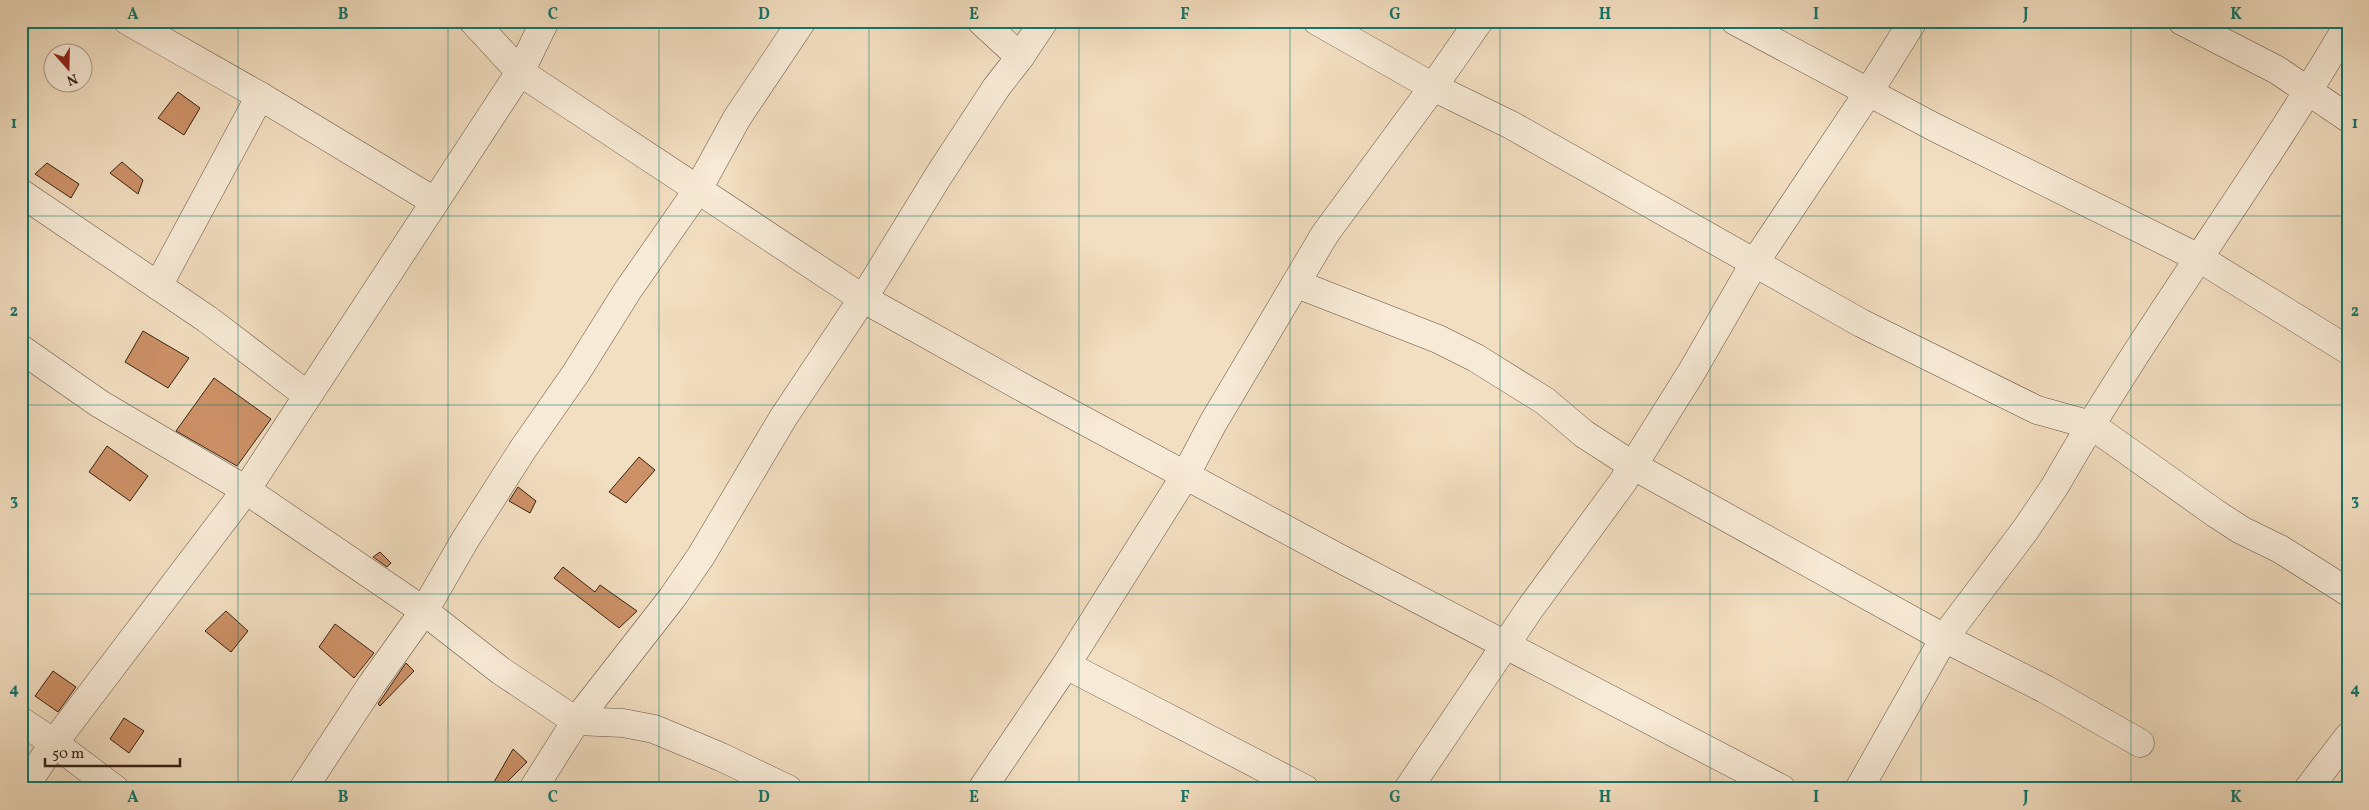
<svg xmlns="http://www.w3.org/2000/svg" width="2369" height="810" font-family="Vollkorn,serif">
	<rect width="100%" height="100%" fill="#f2dec0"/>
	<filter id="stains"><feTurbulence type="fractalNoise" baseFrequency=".004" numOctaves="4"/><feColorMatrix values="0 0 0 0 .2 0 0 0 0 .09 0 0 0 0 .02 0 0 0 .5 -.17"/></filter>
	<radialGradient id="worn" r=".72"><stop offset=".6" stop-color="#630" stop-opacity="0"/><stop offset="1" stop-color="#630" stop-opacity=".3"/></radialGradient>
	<g fill="#cd9167" stroke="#372317">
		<polygon points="178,92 200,108 184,135 158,118"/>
		<polygon points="122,162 143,180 138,194 110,173"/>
		<polygon points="47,163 79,184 71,198 35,174"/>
		<polygon points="143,331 189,358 168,388 125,362"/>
		<polygon points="214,378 271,419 237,466 176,431"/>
		<polygon points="107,446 148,476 130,501 89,472"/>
		<polygon points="639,457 655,470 626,503 609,492"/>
		<polygon points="518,487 536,501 530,513 509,501"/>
		<polygon points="380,552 391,563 387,567 373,557"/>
		<polygon points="563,567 595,592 600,585 637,611 619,628 554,578"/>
		<polygon points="226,611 248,631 231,652 205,631"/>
		<polygon points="335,624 374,653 354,678 319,647"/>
		<polygon points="406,663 414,671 380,706 378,704"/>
		<polygon points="53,671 76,687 58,712 35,696"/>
		<polygon points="124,718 144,731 129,753 110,739"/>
		<polygon points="513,749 527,762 500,789 490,789"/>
	</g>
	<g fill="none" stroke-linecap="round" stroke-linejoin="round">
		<g stroke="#665241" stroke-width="29">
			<g id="minor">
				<polyline points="128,21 260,96 434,201"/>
				<polyline points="473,21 520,72 862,298 1029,391 1337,557 1782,789"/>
				<polyline points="981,21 1020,57"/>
				<polyline points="1317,21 1433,87 1511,125 1861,323 2037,410 2091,425 2215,513 2241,530 2280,549 2348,592"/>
				<polyline points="1735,21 1934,127 2199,258 2348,350"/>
				<polyline points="2182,21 2277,70 2348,118"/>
				<polyline points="21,193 207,319 307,395"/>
				<polyline points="1297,284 1438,339 1476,358 1545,401 1584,434 1632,465 1944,638 2045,689 2140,743"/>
				<polyline points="158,286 260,96"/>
				<polyline points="21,349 100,404 246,490 424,611 501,671 576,721 623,723 654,729 721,757 788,789"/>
				<polyline points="1066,665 1305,789"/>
				<polyline points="21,721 54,743 115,789"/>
				<polyline points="23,789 54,743 246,490 520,72 545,21"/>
				<polyline points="303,789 372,684 424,611 465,540 523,449 576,373 628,290 697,191 737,118 802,21"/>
				<polyline points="533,789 576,721 672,598 701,556 783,418 871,286 939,175 996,88 1020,57 1044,21"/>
				<polyline points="982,789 1066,665 1185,476 1213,423 1325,234 1433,87 1479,21"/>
				<polyline points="1408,789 1529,610 1622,483 1691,373 1755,262 1868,93 1913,21"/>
				<path d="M1859 789 1944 638 2026 529 2055 486C2145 328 2256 182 2348 25"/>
				<polyline points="2308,789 2348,737"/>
			</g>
		</g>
		<use href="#minor" stroke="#f7ead6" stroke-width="28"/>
	</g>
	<path fill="none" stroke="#0f766e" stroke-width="1" stroke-opacity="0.55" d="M238 21V789M448 21V789M659 21V789M869 21V789M1079 21V789M1290 21V789M1500 21V789M1710 21V789M1921 21V789M2131 21V789M21 216H2348M21 405H2348M21 594H2348"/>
	<rect width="2369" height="810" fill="none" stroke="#f2dec0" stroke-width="55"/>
	<g transform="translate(68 68) rotate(160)"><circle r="24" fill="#f7ead6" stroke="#aa9a8a"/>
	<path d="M0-4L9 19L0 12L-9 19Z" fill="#8f2418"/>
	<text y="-8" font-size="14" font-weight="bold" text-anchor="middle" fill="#372317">N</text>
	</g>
	<path d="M45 758v8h135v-8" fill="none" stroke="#372317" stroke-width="2.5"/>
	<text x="52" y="758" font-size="15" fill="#372317" stroke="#f7ead6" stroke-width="4" paint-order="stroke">50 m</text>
	<rect x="28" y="28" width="2314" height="754" fill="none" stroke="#0f766e" stroke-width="2"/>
	<g font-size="16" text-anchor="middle" font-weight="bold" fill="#0f766e">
		<text x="133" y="19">A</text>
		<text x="343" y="19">B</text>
		<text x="553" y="19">C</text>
		<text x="764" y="19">D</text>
		<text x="974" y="19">E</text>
		<text x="1185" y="19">F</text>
		<text x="1395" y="19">G</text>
		<text x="1605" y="19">H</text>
		<text x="1816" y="19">I</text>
		<text x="2026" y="19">J</text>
		<text x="2236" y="19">K</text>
		<text x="14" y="128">1</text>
		<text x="2355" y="128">1</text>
		<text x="14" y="316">2</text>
		<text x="2355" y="316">2</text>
		<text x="14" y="505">3</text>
		<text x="2355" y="505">3</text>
		<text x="14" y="694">4</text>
		<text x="2355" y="694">4</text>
		<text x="133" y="802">A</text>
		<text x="343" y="802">B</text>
		<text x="553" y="802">C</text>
		<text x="764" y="802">D</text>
		<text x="974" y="802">E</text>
		<text x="1185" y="802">F</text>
		<text x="1395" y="802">G</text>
		<text x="1605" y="802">H</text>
		<text x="1816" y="802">I</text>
		<text x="2026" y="802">J</text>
		<text x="2236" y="802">K</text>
	</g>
	<rect width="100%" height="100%" filter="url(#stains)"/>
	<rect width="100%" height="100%" fill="url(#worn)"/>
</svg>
